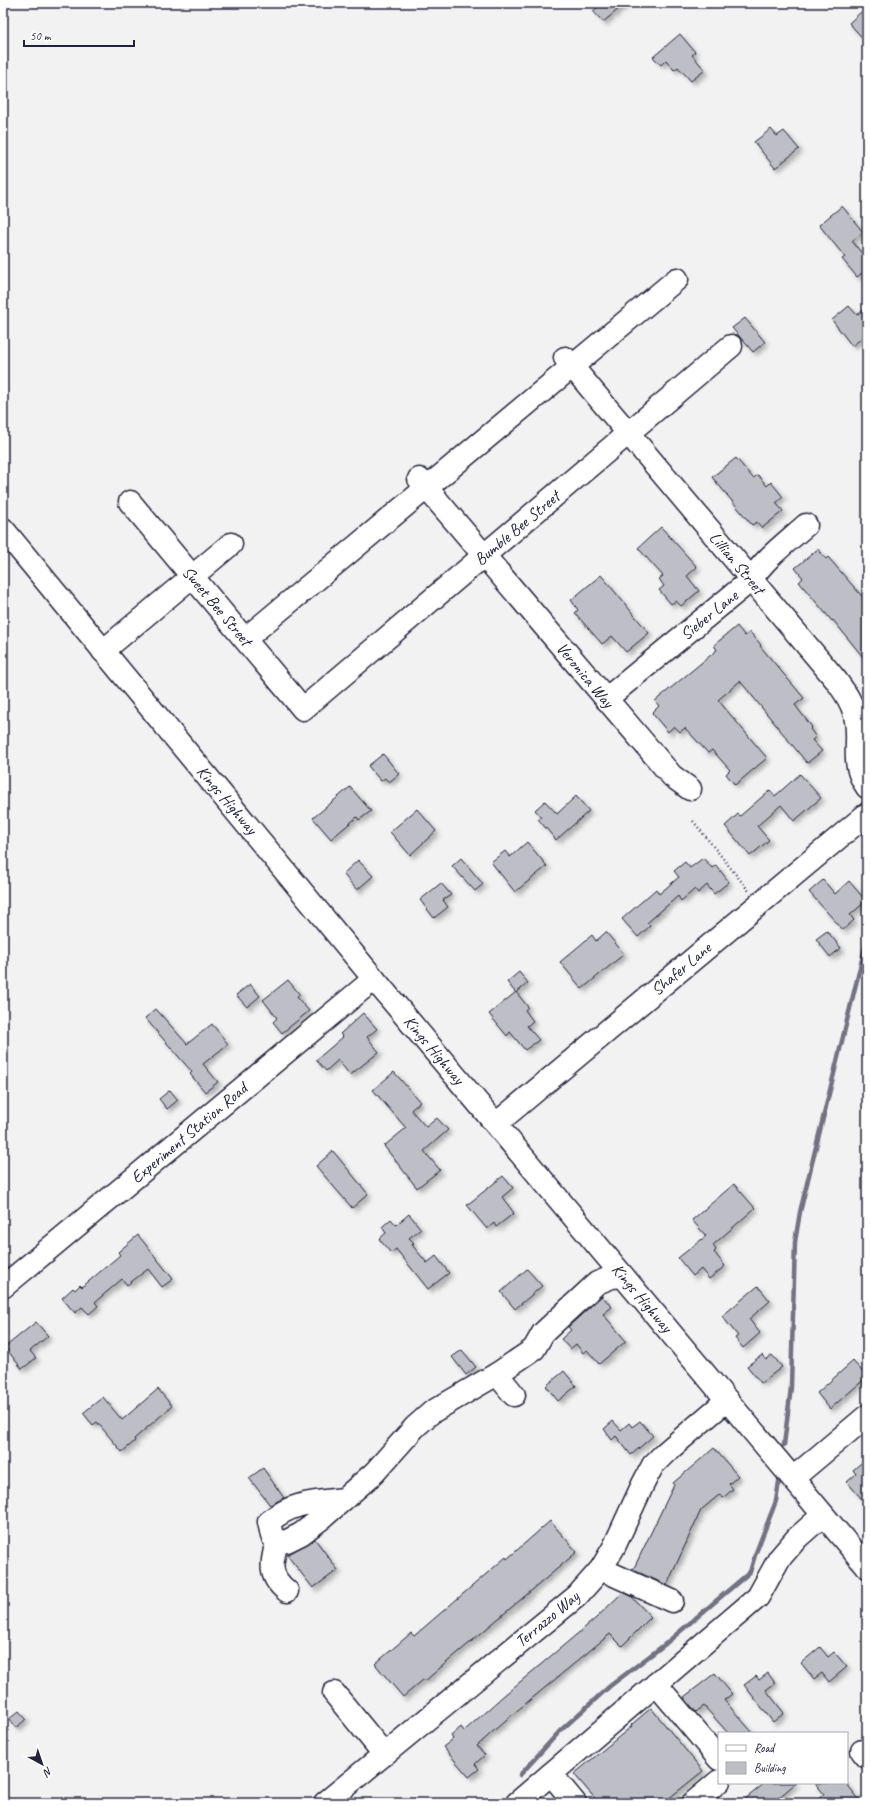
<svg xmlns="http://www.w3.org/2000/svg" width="870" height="1806" font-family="Caveat,sans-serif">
	<defs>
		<filter id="shadow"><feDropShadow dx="3.5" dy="3.5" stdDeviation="2" flood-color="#0004"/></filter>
	</defs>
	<rect width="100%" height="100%" fill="#f2f2f3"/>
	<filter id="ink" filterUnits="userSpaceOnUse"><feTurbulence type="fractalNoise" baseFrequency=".025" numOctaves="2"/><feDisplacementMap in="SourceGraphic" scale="8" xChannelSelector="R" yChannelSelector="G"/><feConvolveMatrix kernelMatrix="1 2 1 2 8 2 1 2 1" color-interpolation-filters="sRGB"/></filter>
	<g filter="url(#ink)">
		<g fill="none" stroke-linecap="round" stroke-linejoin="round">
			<g stroke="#727282" stroke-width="4.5">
				<polyline points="784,1445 791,1387 795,1242 800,1212 867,939"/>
				<polyline points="520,1775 560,1731 610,1686 664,1645 750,1572 755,1555 776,1501 780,1475"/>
			</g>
		</g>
		<g fill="#bebec6" stroke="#22223b" filter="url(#shadow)">
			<polygon points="603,3 626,3 603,22 593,11"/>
			<polygon points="861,12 867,19 867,43 849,23"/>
			<polygon points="680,34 695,52 692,55 705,70 691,81 678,67 674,70 666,60 661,65 653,57"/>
			<polygon points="771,129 777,136 784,131 799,149 775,168 754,142"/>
			<polygon points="842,206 863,232 852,241 867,260 867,269 857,277 842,259 845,257 819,225"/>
			<polygon points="849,306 857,315 867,307 867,334 852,346 832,320"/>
			<polygon points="745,318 765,342 753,352 732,328"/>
			<polygon points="736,458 753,478 758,475 767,486 771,482 783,497 776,503 783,511 762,528 757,522 752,525 712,477"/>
			<polygon points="661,527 697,567 687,576 699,591 681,606 676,601 671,604 659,590 664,586 659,579 663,576 638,548"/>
			<polygon points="818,549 826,559 828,557 867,602 867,662 833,620 832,621 799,582 803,578 795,568"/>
			<polygon points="601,575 649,633 626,652 612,636 602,644 575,613 578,610 571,600"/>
			<polygon points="737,626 745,636 750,632 761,645 760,646 804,698 795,705 812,727 810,729 816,737 812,740 822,751 807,763 740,681 718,700 767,758 735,785 726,774 730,770 712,750 708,753 685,728 680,732 674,726 668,732 652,713 659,706 655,701 717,650 714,645"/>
			<polygon points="383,754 399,774 389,782 385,778 381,781 368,766"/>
			<polygon points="800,774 821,798 794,821 781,805 757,826 769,840 750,856 725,826 738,814 740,816 770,790 775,796"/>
			<polygon points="350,787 371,811 359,820 357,817 331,839 313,818"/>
			<polygon points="576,796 589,811 556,840 538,819 541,817 535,810 545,801 557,814"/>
			<polygon points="417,809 436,831 410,855 390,832"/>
			<polygon points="527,842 547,866 515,892 491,862 505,851 510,857"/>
			<polygon points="461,858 483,884 475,891 452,866"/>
			<polygon points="703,858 712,868 716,865 729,882 714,894 707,885 698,893 695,889 681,901 678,896 647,923 650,926 638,937 622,919 656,889 659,894 679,877 674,871 685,862 690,868"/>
			<polygon points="358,860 373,876 357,890 343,874"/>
			<polygon points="823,880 835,894 849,881 866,901 850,915 854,920 843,930 809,892"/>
			<polygon points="441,883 451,895 443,900 448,907 434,918 420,900"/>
			<polygon points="827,931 841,948 830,957 816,939"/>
			<polygon points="606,932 624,954 582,989 560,962 592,935 596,941"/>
			<polygon points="519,972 528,983 516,993 507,982"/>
			<polygon points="288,980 300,995 297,997 309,1011 282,1033 273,1022 277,1018 263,1000"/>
			<polygon points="250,984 260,996 247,1007 236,995"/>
			<polygon points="516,992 528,1007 525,1010 533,1021 527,1026 539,1040 525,1050 510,1032 507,1036 489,1014"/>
			<polygon points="156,1009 187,1044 212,1024 228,1044 203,1064 218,1082 205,1092 190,1074 192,1072 145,1018"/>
			<polygon points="363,1013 377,1029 367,1037 379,1052 350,1075 338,1060 326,1071 316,1060 343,1037 340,1034"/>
			<polygon points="394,1072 420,1102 411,1110 426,1127 437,1118 448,1130 424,1151 440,1170 417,1188 384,1146 406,1128 373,1090"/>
			<polygon points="170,1090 178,1100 167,1109 159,1099"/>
			<polygon points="333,1151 368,1194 352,1208 316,1166"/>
			<polygon points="503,1176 513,1188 502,1197 514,1213 496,1227 494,1223 487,1229 467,1205"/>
			<polygon points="734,1184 755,1208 713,1245 716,1250 714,1252 725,1266 709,1279 701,1269 693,1276 678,1258 706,1236 692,1220"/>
			<polygon points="409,1214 421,1229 409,1238 414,1243 412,1245 427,1263 436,1256 449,1273 428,1289 396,1249 391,1253 379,1239 386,1233 382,1227 391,1219 396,1225"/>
			<polygon points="138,1235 173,1279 162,1287 148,1269 127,1285 122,1279 95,1302 98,1306 89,1314 82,1307 75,1313 62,1298 73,1288 75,1290 80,1285 82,1287 120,1255 118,1252"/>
			<polygon points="527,1269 542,1286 515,1309 501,1292"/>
			<polygon points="758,1286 770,1301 749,1319 760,1333 743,1348 735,1338 738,1336 722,1316"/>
			<polygon points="602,1296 612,1307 603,1314 626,1341 599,1364 587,1350 583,1353 576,1344 570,1349 561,1339 571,1330 568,1327"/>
			<polygon points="36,1322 48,1336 30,1351 36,1358 22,1369 5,1347"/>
			<polygon points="462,1350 476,1367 466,1375 452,1357"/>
			<polygon points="762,1355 766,1360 772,1355 782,1367 761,1383 747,1366"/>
			<polygon points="853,1361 867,1377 830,1409 817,1393"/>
			<polygon points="564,1371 576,1386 558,1401 546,1386"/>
			<polygon points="158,1389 172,1406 134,1439 135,1441 122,1452 97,1422 93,1425 83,1413 103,1397 122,1420"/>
			<polygon points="613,1421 621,1430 629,1423 632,1427 640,1421 653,1436 631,1455 616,1436 612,1440 604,1429"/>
			<polygon points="714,1448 738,1476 729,1484 733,1489 723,1498 720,1494 701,1510 667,1585 633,1570 674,1485 673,1483"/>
			<polygon points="867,1458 867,1505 847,1482 856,1474 853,1470"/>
			<polygon points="263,1468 284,1498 270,1505 249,1478"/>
			<polygon points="550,1521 577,1552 440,1668 425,1681 424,1679 403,1697 375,1664 411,1633 414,1636 506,1557 507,1559"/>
			<polygon points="315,1539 338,1570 313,1588 287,1555"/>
			<polygon points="623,1592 631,1596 651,1617 622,1646 610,1634 507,1719 477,1746 485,1755 475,1764 479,1769 469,1777 443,1747 453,1739 451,1736 461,1727 464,1731 502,1697 595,1619"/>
			<polygon points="820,1647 828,1657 834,1652 847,1667 829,1682 822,1673 814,1679 801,1663"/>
			<polygon points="715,1673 732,1694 724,1700 753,1733 728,1733 704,1706 696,1712 684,1697"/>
			<polygon points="768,1673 775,1683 766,1690 784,1713 773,1722 744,1685 756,1676 759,1680"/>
			<polygon points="651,1708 703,1771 663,1803 599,1803 574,1774 632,1726 631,1725"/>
			<polygon points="19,1711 26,1719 16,1728 9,1719"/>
			<polygon points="765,1783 796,1783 772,1803 740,1803"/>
			<polygon points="815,1783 846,1783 862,1803 814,1803 824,1794"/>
		</g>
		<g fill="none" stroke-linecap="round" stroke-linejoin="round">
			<g stroke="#22223b" stroke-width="25">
				<g id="minor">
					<path d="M565 358 836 680C843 690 851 700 854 712 863 739 848 761 867 787"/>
					<polyline points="419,479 672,776 690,789"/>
					<polyline points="130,502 303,709 731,346"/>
					<polyline points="3,529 374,979 867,1567"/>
					<polyline points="245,639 677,279"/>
					<polyline points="103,651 231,544"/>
					<path d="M606 699 751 580C765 558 787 542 806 525"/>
					<polyline points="496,1124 867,814"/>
					<polyline points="3,1287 374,979"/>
					<polyline points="497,1374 514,1395"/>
					<polyline points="793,1478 867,1416"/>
					<path d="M344 1499C316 1502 291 1502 269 1522L272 1536 277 1542 287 1541 301 1534 322 1518 374 1473 415 1427 432 1412 497 1374 534 1349 543 1333 597 1283 612 1277 623 1276"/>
					<path d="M277 1542C271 1563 268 1576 287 1591"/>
					<polyline points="601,1569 672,1601"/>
					<polyline points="656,1684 719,1759"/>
					<polyline points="334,1693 384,1754"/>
					<polyline points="862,1751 867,1757"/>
					<polyline points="551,1774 575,1803"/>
					<polyline points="325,1803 577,1596 601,1569 614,1547 643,1484 653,1465 665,1453 727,1400"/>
					<polyline points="517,1803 758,1597 779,1559 797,1538 823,1515"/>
					<polyline points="693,1803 719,1781"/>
				</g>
			</g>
			<polyline stroke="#22223b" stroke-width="2.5" stroke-dasharray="1 3" stroke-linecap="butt" points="693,821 749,891"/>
			<use href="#minor" stroke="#fff" stroke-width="22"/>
		</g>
	</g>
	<g text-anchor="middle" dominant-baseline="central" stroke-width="3" stroke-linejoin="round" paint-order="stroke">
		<g font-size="17" fill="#22223b" stroke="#fff">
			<text transform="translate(517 528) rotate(-40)">Bumble Bee Street</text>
			<text transform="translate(737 563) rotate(50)">Lillian Street</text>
			<text transform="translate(217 606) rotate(50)">Sweet Bee Street</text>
			<text transform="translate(709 615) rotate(-39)">Sieber Lane</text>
			<text transform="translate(585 675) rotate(50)">Veronica Way</text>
			<text transform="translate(227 800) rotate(50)">Kings Highway</text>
			<text transform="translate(681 969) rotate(-40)">Shafer Lane</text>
			<text transform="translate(434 1050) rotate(50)">Kings Highway</text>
			<text transform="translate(189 1133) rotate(-40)">Experiment Station Road</text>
			<text transform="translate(642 1298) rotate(50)">Kings Highway</text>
			<text transform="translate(547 1619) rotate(-40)">Terrazzo Way</text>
		</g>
	</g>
	<rect width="870" height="1806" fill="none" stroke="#fff" stroke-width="16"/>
	<rect x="8" y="8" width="854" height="1790" fill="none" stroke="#22223b" stroke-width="1.5" filter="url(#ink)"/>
	<rect x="718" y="1732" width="130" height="52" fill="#ffffff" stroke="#a7a7b1"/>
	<rect x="726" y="1745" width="20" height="6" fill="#ffffff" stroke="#a7a7b1"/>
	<text x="754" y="1752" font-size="12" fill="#22223b">Road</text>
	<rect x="726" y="1762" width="20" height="12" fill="#bebec6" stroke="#a7a7b1"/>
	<text x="754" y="1772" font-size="12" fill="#22223b">Building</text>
	<g transform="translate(42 1764) rotate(140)" stroke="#ffffff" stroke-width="3" paint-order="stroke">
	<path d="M0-3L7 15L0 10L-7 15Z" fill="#22223b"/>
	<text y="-6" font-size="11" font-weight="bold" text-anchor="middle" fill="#22223b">N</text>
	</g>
	<path d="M24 40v6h110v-6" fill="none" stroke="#22223b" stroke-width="2"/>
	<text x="30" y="40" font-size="12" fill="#22223b" stroke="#ffffff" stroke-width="3" paint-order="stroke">50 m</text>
</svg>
